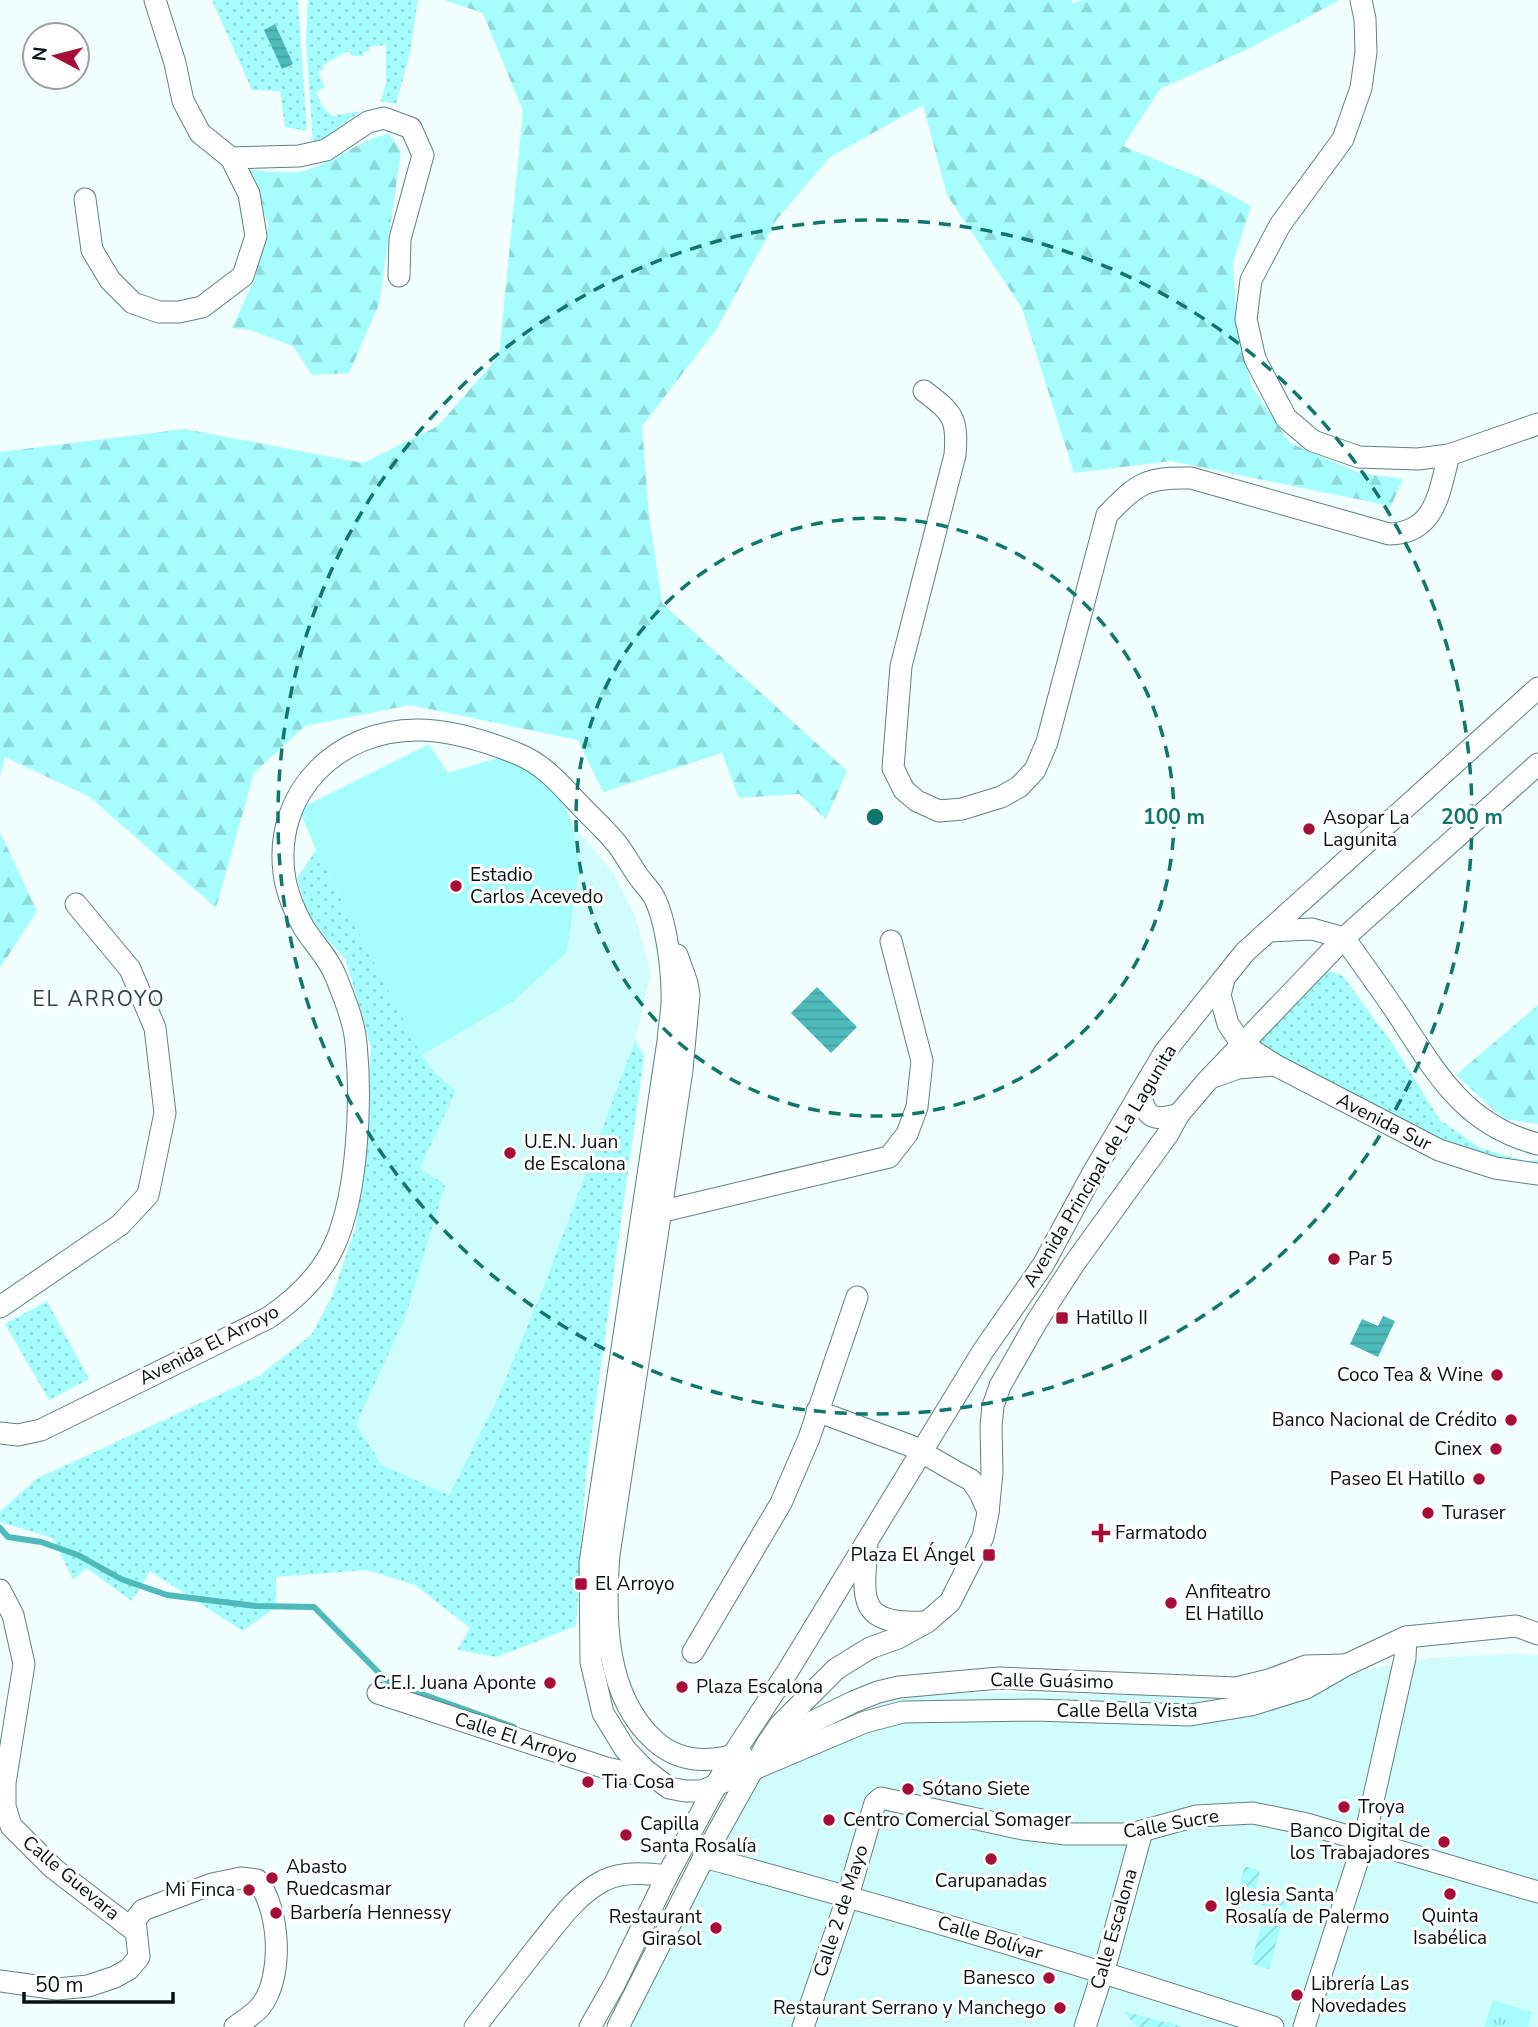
<svg xmlns="http://www.w3.org/2000/svg" width="1538" height="2027" font-family="'Nunito Sans',sans-serif">
	<defs>
		<pattern id="grass-dots" width="8" height="8" patternUnits="userSpaceOnUse" patternTransform="scale(1.75)"><rect width="8" height="8" fill="#a6fdfd"/><path d="M2 2h.1M6 6h.1" fill="none" stroke="#8dd8d8" stroke-width="1.8" stroke-linecap="round"/></pattern>
		<pattern id="forest-firs" width="22" height="20" patternUnits="userSpaceOnUse" patternTransform="scale(1.75)"><rect width="22" height="20" fill="#a6fdfd"/><path d="M5 1l3.5 6h-7zM16 11l3.5 6h-7z" fill="#8dd8d8"/></pattern>
		<pattern id="park-tufts" width="24" height="20" patternUnits="userSpaceOnUse" patternTransform="scale(1.75)"><rect width="24" height="20" fill="#a6fdfd"/><path d="M3 7l-1-3M5 7V3M7 7l1-3M15 17l-1-3M17 17v-4M19 17l1-3" fill="none" stroke="#8dd8d8"/></pattern>
		<pattern id="garden-furrows" width="10" height="10" patternUnits="userSpaceOnUse" patternTransform="scale(1.75)"><rect width="10" height="10" fill="#a6fdfd"/><path d="M-1 1l2-2M0 10L10 0M9 11l2-2" fill="none" stroke="#8dd8d8"/></pattern>
		<pattern id="water-rules" width="6" height="5" patternUnits="userSpaceOnUse" patternTransform="scale(1.75)"><rect width="6" height="5" fill="#4fbabb"/><path d="M0 2.5h6" fill="none" stroke="#439fa0"/></pattern>
	</defs>
	<rect width="100%" height="100%" fill="#f1ffff"/>
	<g fill="#d0fdfc">
		<polygon points="572,824 613,872 635,916 651,973 635,1040 545,1283 496,1402 449,1495 382,1465 356,1424 404,1321 420,1168 456,1091 435,1073 422,1055 514,1001 567,952 580,863"/>
		<polygon points="1508,1654 1538,1655 1538,2027 624,2027 765,1750 881,1697 932,1692 1226,1696 1430,1658"/>
	</g>
	<g fill="url(#grass-dots)">
		<polygon points="212,0 298,0 307,131 285,127 280,91 252,90"/>
		<polygon points="308,0 418,0 410,53 396,104 381,101 386,82 386,45 369,47 369,51 364,52 364,56 352,56 348,51 323,65 324,69 318,72 325,87 316,92 323,107 332,116 361,111 328,136 313,143 306,40"/>
		<polygon points="316,850 422,1055 435,1073 456,1091 420,1168 445,1185 404,1321 356,1424 382,1465 449,1495 496,1402 545,1283 635,1040 644,1056 586,1474 576,1626 497,1657 457,1650 470,1628 415,1585 367,1570 276,1577 276,1607 243,1631 150,1571 132,1601 86,1568 73,1580 53,1538 0,1522 0,1512 36,1479 259,1376 311,1335 333,1294 356,1226 371,1048 346,960 309,919 297,878"/>
		<polygon points="1326,970 1343,976 1394,1046 1440,1120 1480,1148 1525,1161 1538,1160 1538,1168 1427,1139 1328,1089 1254,1041"/>
		<polygon points="47,1301 89,1379 49,1400 5,1324"/>
	</g>
	<g fill="url(#forest-firs)">
		<polygon points="444,0 1072,0 1072,3 1084,0 1340,0 1250,48 1160,89 1123,146 1200,178 1251,206 1233,263 1237,331 1252,387 1290,443 1359,473 1403,479 1391,506 1171,461 1074,473 1022,308 947,195 923,105 830,157 777,219 716,330 642,426 649,516 662,603 847,771 826,819 799,794 739,798 722,753 603,792 578,740 410,705 305,726 254,773 216,908 90,797 5,757 0,776 0,452 185,429 363,463 438,426 499,356 523,111 483,13"/>
		<path d="M389 134 401 151 379 304 349 373 312 375 293 346 251 330 232 328 255 278 269 225 245 169C265 171 292 176 310 169 338 160 361 139 389 134Z"/>
		<polygon points="0,832 37,911 0,968"/>
		<polygon points="1538,1005 1538,1124 1504,1119 1456,1075"/>
	</g>
	<polygon fill="url(#park-tufts)" points="1493,2000 1532,2012 1528,2027 1484,2027"/>
	<g fill="url(#garden-furrows)">
		<polygon points="1245,1866 1260,1871 1255,1892 1288,1901 1269,1969 1251,1964 1266,1906 1236,1897"/>
		<polygon points="1123,2011 1184,2027 1137,2027"/>
	</g>
	<polygon fill="#a6fdfd" points="429,744 448,773 504,756 560,792 572,824 580,863 567,952 514,1001 422,1055 316,850 299,809"/>
	<g fill="url(#water-rules)">
		<polygon points="275,24 293,64 282,69 264,30"/>
		<polygon points="817,987 857,1027 831,1053 791,1013"/>
		<polygon points="1383,1316 1395,1321 1378,1357 1350,1344 1362,1319 1378,1326"/>
	</g>
	<g fill="none" stroke-linecap="round" stroke-linejoin="round">
		<polyline stroke="#4fbabb" stroke-width="6" points="0,1528 8,1537 41,1542 78,1555 121,1579 167,1595 256,1606 314,1607 388,1682 514,1727"/>
		<g stroke="#618080" stroke-width="23">
			<g id="minor">
				<polyline points="1361,0 1365,19 1366,52 1361,88 1343,139 1280,225 1251,280 1246,319 1255,359 1286,418 1313,441 1359,457 1418,459 1449,455 1538,424"/>
				<polyline points="231,158 299,156 326,150 368,122 384,118 411,128 423,155 400,239 399,276"/>
				<polyline points="85,199 92,250 110,280 133,303 159,312 179,312 202,307 243,276 256,236 249,194 231,158 200,133 183,101 175,63 155,0"/>
				<path d="M924 391C953 413 958 418 955 455L901 666 893 768 904 790 917 801 939 811 962 809 1001 797 1019 787 1035 770 1047 742 1107 515C1138 483 1146 477 1191 478L1389 534C1436 533 1439 492 1449 455"/>
				<polyline points="1268,931 1312,929 1344,938"/>
				<path d="M1344 938C1362 963 1380 988 1397 1013 1436 1073 1464 1125 1538 1144"/>
				<path d="M677 955 687 983 689 995 682 1070 609 1555C604 1619 605 1696 655 1741 680 1763 711 1763 741 1753"/>
				<polyline points="1224,979 1220,995 1228,1024 1241,1043 1275,1065 1439,1150 1495,1168 1538,1174"/>
				<polyline points="1213,1077 1238,1068 1275,1065"/>
				<path d="M1140 1093C1146 1120 1155 1121 1179 1114"/>
				<polyline points="647,1215 889,1157 907,1134 917,1107 922,1061 891,941"/>
				<polyline points="0,1307 120,1225 148,1195 165,1113 155,1028 130,969 76,904"/>
				<polyline points="817,1411 911,1446 958,1473 971,1480 980,1493 988,1511"/>
				<path d="M0 1433 18 1435 41 1430 268 1318C293 1301 314 1282 329 1256 358 1205 362 1102 356 1043 354 1021 344 997 336 977 329 958 314 944 304 928 295 913 286 891 284 873 274 792 337 730 417 730 452 730 486 741 518 754 543 764 559 783 577 802 590 816 605 829 617 844 624 853 630 864 636 873 641 881 649 888 654 897 666 920 672 968 672 994 673 1009 669 1025 668 1041L590 1563 591 1662 603 1713 625 1749 644 1769 669 1788 685 1791H702L865 1722 903 1712 1034 1710 1190 1715 1251 1705 1306 1688 1346 1665 1406 1637 1516 1626 1538 1634"/>
				<path d="M867 1548C862 1602 860 1625 923 1622"/>
				<polyline points="0,1590 13,1615 24,1664 5,1783 5,1806 11,1826 53,1868 135,1931"/>
				<polyline points="693,1652 781,1503 809,1438 857,1297"/>
				<polyline points="378,1693 606,1768 654,1778"/>
				<polyline points="771,1742 853,1702 878,1692 899,1687 999,1678 1236,1688 1269,1680 1306,1666 1343,1665"/>
				<path d="M704 1857C895 1909 1085 1965 1273 2027"/>
				<path d="M0 1981 57 1989 88 1986 115 1977 129 1969 139 1957 135 1920 143 1910 212 1884 241 1878 257 1880C280 1909 284 1976 261 2006 255 2014 243 2021 235 2027"/>
				<path d="M475 2027C495 2001 515 1976 535 1950 555 1926 574 1896 603 1881 621 1871 647 1873 667 1876"/>
				<polyline points="590,2027 614,1985 667,1876 732,1756 786,1674 983,1351 1043,1265 1094,1171 1164,1053 1245,952 1538,688"/>
				<polyline points="618,2027 704,1857 767,1744 780,1725 836,1669 870,1648 898,1638 927,1622 950,1602 983,1537 988,1513 992,1472 991,1426 993,1406 1000,1386 1037,1321 1074,1264 1168,1134 1179,1114 1208,1080 1344,938 1538,764"/>
				<polyline points="803,2027 848,1896 875,1803 881,1798 1023,1829 1066,1834 1131,1834 1196,1816 1253,1813 1307,1824 1538,1892"/>
				<polyline points="1085,2027 1108,1956 1142,1831"/>
				<polyline points="1304,2027 1364,1841 1405,1658 1406,1637"/>
			</g>
		</g>
		<use href="#minor" stroke="#fff" stroke-width="21"/>
	</g>
	<g fill="none" stroke="#0f766e" stroke-width="3.5" stroke-dasharray="12 9">
		<circle cx="875" cy="817" r="299"/>
		<circle cx="875" cy="817" r="597"/>
	</g>
	<g fill="#a70e37" stroke="#fff" stroke-width="2.5">
		<circle cx="1309" cy="829" r="7"/>
		<circle cx="456" cy="886" r="7"/>
		<circle cx="510" cy="1153" r="7"/>
		<circle cx="1334" cy="1259" r="7"/>
		<rect x="1055" y="1311" width="14" height="14" rx="3.5"/>
		<circle cx="1497" cy="1375" r="7"/>
		<circle cx="1511" cy="1420" r="7"/>
		<circle cx="1496" cy="1449" r="7"/>
		<circle cx="1479" cy="1479" r="7"/>
		<circle cx="1428" cy="1513" r="7"/>
		<path d="M1097.5 1522.5h7v7h7v7h-7v7h-7v-7h-7v-7h7z"/>
		<rect x="982" y="1548" width="14" height="14" rx="3.5"/>
		<rect x="574" y="1577" width="14" height="14" rx="3.5"/>
		<circle cx="1171" cy="1603" r="7"/>
		<circle cx="550" cy="1683" r="7"/>
		<circle cx="682" cy="1687" r="7"/>
		<circle cx="588" cy="1782" r="7"/>
		<circle cx="908" cy="1789" r="7"/>
		<circle cx="1344" cy="1807" r="7"/>
		<circle cx="829" cy="1820" r="7"/>
		<circle cx="626" cy="1835" r="7"/>
		<circle cx="1444" cy="1842" r="7"/>
		<circle cx="991" cy="1859" r="7"/>
		<circle cx="272" cy="1878" r="7"/>
		<circle cx="249" cy="1890" r="7"/>
		<circle cx="1450" cy="1894" r="7"/>
		<circle cx="1211" cy="1906" r="7"/>
		<circle cx="276" cy="1913" r="7"/>
		<circle cx="716" cy="1928" r="7"/>
		<circle cx="1049" cy="1978" r="7"/>
		<circle cx="1297" cy="1995" r="7"/>
		<circle cx="1060" cy="2008" r="7"/>
	</g>
	<g text-anchor="middle" dominant-baseline="central" stroke-width="6" stroke-linejoin="round" paint-order="stroke">
		<g font-size="19" fill="#061212" stroke="#fff" text-anchor="start">
			<text x="1323" y="818">Asopar La<tspan x="1323" dy="22">Lagunita</tspan></text>
			<text x="470" y="875">Estadio<tspan x="470" dy="22">Carlos Acevedo</tspan></text>
			<text x="524" y="1142">U.E.N. Juan<tspan x="524" dy="22">de Escalona</tspan></text>
			<text x="1348" y="1259">Par 5</text>
			<text x="1076" y="1318">Hatillo II</text>
			<text x="1483" y="1375" text-anchor="end">Coco Tea &amp; Wine</text>
			<text x="1497" y="1420" text-anchor="end">Banco Nacional de Crédito</text>
			<text x="1482" y="1449" text-anchor="end">Cinex</text>
			<text x="1465" y="1479" text-anchor="end">Paseo El Hatillo</text>
			<text x="1442" y="1513">Turaser</text>
			<text x="1115" y="1533">Farmatodo</text>
			<text x="975" y="1555" text-anchor="end">Plaza El Ángel</text>
			<text x="595" y="1584">El Arroyo</text>
			<text x="1185" y="1592">Anfiteatro<tspan x="1185" dy="22">El Hatillo</tspan></text>
			<text x="536" y="1683" text-anchor="end">C.E.I. Juana Aponte</text>
			<text x="696" y="1687">Plaza Escalona</text>
			<text x="602" y="1782">Tia Cosa</text>
			<text x="922" y="1789">Sótano Siete</text>
			<text x="1358" y="1807">Troya</text>
			<text x="843" y="1820">Centro Comercial Somager</text>
			<text x="640" y="1824">Capilla<tspan x="640" dy="22">Santa Rosalía</tspan></text>
			<text x="1430" y="1831" text-anchor="end">Banco Digital de<tspan x="1430" dy="22">los Trabajadores</tspan></text>
			<text x="286" y="1867">Abasto<tspan x="286" dy="22">Ruedcasmar</tspan></text>
			<text x="991" y="1881" text-anchor="middle">Carupanadas</text>
			<text x="235" y="1890" text-anchor="end">Mi Finca</text>
			<text x="1225" y="1895">Iglesia Santa<tspan x="1225" dy="22">Rosalía de Palermo</tspan></text>
			<text x="290" y="1913">Barbería Hennessy</text>
			<text x="1450" y="1916" text-anchor="middle">Quinta<tspan x="1450" dy="22">Isabélica</tspan></text>
			<text x="702" y="1917" text-anchor="end">Restaurant<tspan x="702" dy="22">Girasol</tspan></text>
			<text x="1035" y="1978" text-anchor="end">Banesco</text>
			<text x="1311" y="1984">Librería Las<tspan x="1311" dy="22">Novedades</tspan></text>
			<text x="1046" y="2008" text-anchor="end">Restaurant Serrano y Manchego</text>
		</g>
		<g font-size="19" fill="#061212" stroke="#fff">
			<text transform="translate(1384 1122) rotate(27)">Avenida Sur</text>
			<text transform="translate(1100 1166) rotate(-59)">Avenida Principal de La Lagunita</text>
			<text transform="translate(209 1345) rotate(-27)">Avenida El Arroyo</text>
			<text transform="translate(1052 1681) rotate(1)">Calle Guásimo</text>
			<text x="1127" y="1711">Calle Bella Vista</text>
			<text transform="translate(516 1738) rotate(18)">Calle El Arroyo</text>
			<text transform="translate(1171 1824) rotate(-10)">Calle Sucre</text>
			<text transform="translate(71 1878) rotate(40)">Calle Guevara</text>
			<text transform="translate(841 1911) rotate(-72)">Calle 2 de Mayo</text>
			<text transform="translate(1114 1929) rotate(-74)">Calle Escalona</text>
			<text transform="translate(990 1938) rotate(17)">Calle Bolívar</text>
		</g>
		<g font-size="21" letter-spacing="2" fill="#274646" stroke="#fff">
			<text x="99" y="999">EL ARROYO</text>
		</g>
	</g>
	<circle cx="875" cy="817" r="10" fill="#0f766e" stroke="#fff" stroke-width="3.5"/>
	<g font-size="21" text-anchor="middle" font-weight="bold" fill="#0f766e" stroke="#fff" stroke-width="6" stroke-linejoin="round" paint-order="stroke">
		<text x="1174" y="824">100 m</text>
		<text x="1472" y="824">200 m</text>
	</g>
	<g transform="translate(56 56) rotate(277)"><circle r="33" fill="#ffffff" stroke="#9ba0a0" stroke-width="2"/>
	<path d="M0-5L12 26L0 18L-12 26Z" fill="#a70e37"/>
	<text y="-10" font-size="19" font-weight="bold" text-anchor="middle" fill="#061212">N</text>
	</g>
	<path d="M24 1992v10h149v-10" fill="none" stroke="#061212" stroke-width="3.5"/>
	<text x="35" y="1992" font-size="21" fill="#061212" stroke="#ffffff" stroke-width="5" paint-order="stroke">50 m</text>
</svg>
